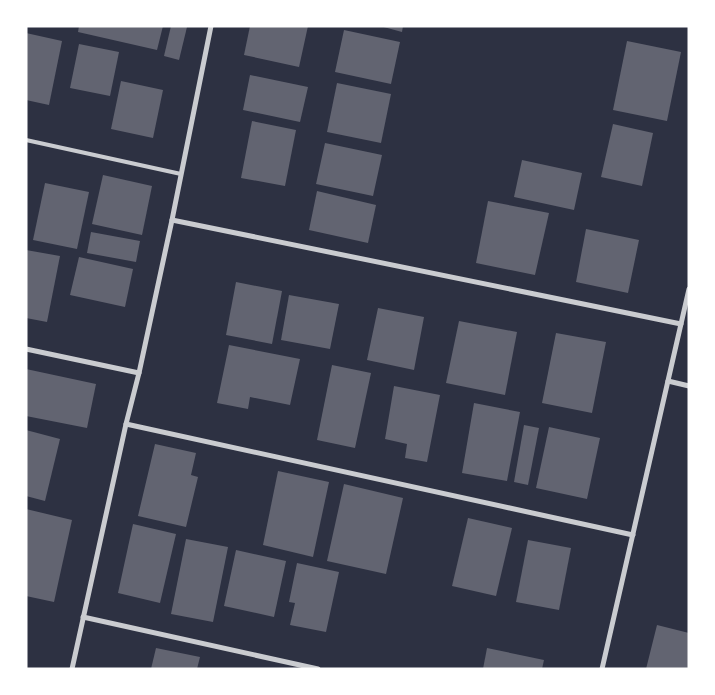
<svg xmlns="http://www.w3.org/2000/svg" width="715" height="695" font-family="Lato,sans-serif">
	<rect width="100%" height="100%" fill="#2d3142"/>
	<g fill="#626471">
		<polygon points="79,26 163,26 157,50 78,32"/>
		<polygon points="171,26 187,27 179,60 164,56"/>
		<polygon points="250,26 308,26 299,67 244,55"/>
		<polygon points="380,26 403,26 402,32"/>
		<polygon points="344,30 400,42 391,84 335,72"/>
		<polygon points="26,33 62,41 49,105 26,100"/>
		<polygon points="627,41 681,52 667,121 613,110"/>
		<polygon points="79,44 119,52 110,96 70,88"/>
		<polygon points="250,75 308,87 300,122 243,110"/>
		<polygon points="121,81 163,90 153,138 111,129"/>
		<polygon points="337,83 391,94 381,143 327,132"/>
		<polygon points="252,121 296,130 285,186 241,178"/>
		<polygon points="613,124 653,133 642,186 601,177"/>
		<polygon points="325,143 382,155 373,196 316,184"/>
		<polygon points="522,160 582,173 574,210 514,197"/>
		<polygon points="103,175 152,186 142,235 92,224"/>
		<polygon points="45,183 89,192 77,249 33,240"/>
		<polygon points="317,191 376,205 368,243 309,230"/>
		<polygon points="488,201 549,213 535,275 476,263"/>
		<polygon points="586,229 639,240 628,293 576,282"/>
		<polygon points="91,232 140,241 136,262 87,253"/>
		<polygon points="26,250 60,256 47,322 26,318"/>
		<polygon points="79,257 133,269 125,307 70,295"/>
		<polygon points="236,282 282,291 272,344 226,335"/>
		<polygon points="289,295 339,304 330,349 281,340"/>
		<polygon points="378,308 424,317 414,370 367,360"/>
		<polygon points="459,321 517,332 505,395 446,383"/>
		<polygon points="556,333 606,342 592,413 542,403"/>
		<polygon points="229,345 300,359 290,405 250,397 248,409 217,403"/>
		<polygon points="332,365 371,373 355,448 317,440"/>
		<polygon points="26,369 96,384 87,428 26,416"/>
		<polygon points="394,386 440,395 427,462 405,458 407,444 385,439"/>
		<polygon points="474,403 520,412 507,481 462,473"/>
		<polygon points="524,425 539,428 528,485 514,482"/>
		<polygon points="549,427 600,438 587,499 536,488"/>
		<polygon points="26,430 60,439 45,501 26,496"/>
		<polygon points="155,444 196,453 191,475 198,477 186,527 138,516"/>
		<polygon points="278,471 329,482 313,557 263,545"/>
		<polygon points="344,484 403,498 386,574 327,561"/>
		<polygon points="26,509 72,520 54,602 26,596"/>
		<polygon points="468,518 512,528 496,596 452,586"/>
		<polygon points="133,524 176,534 160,603 118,593"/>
		<polygon points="186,539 228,547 213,622 171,614"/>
		<polygon points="528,540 571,548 559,610 516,602"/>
		<polygon points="236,550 286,561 274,617 224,606"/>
		<polygon points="297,563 339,572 326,632 290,625 295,603 289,602"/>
		<polygon points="657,625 689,633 689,669 646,669"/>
		<polygon points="156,648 200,657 197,669 151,669"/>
		<polygon points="487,648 544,660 542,669 483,669"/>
	</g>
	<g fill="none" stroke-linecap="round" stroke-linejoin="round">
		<polyline stroke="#caccd0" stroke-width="4" points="26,140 181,174"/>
		<g stroke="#caccd0" stroke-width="5">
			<polyline points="172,220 681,324"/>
			<polyline points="26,349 139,373"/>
			<polyline points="668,381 689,386"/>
			<polyline points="126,424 633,535"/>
			<polyline points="83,617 318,669"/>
			<polyline points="72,669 126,424 139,373 172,220 211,26"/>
			<polyline points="602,669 689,289"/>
		</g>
	</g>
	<rect width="715" height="695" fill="none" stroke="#ffffff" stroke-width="55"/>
</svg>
